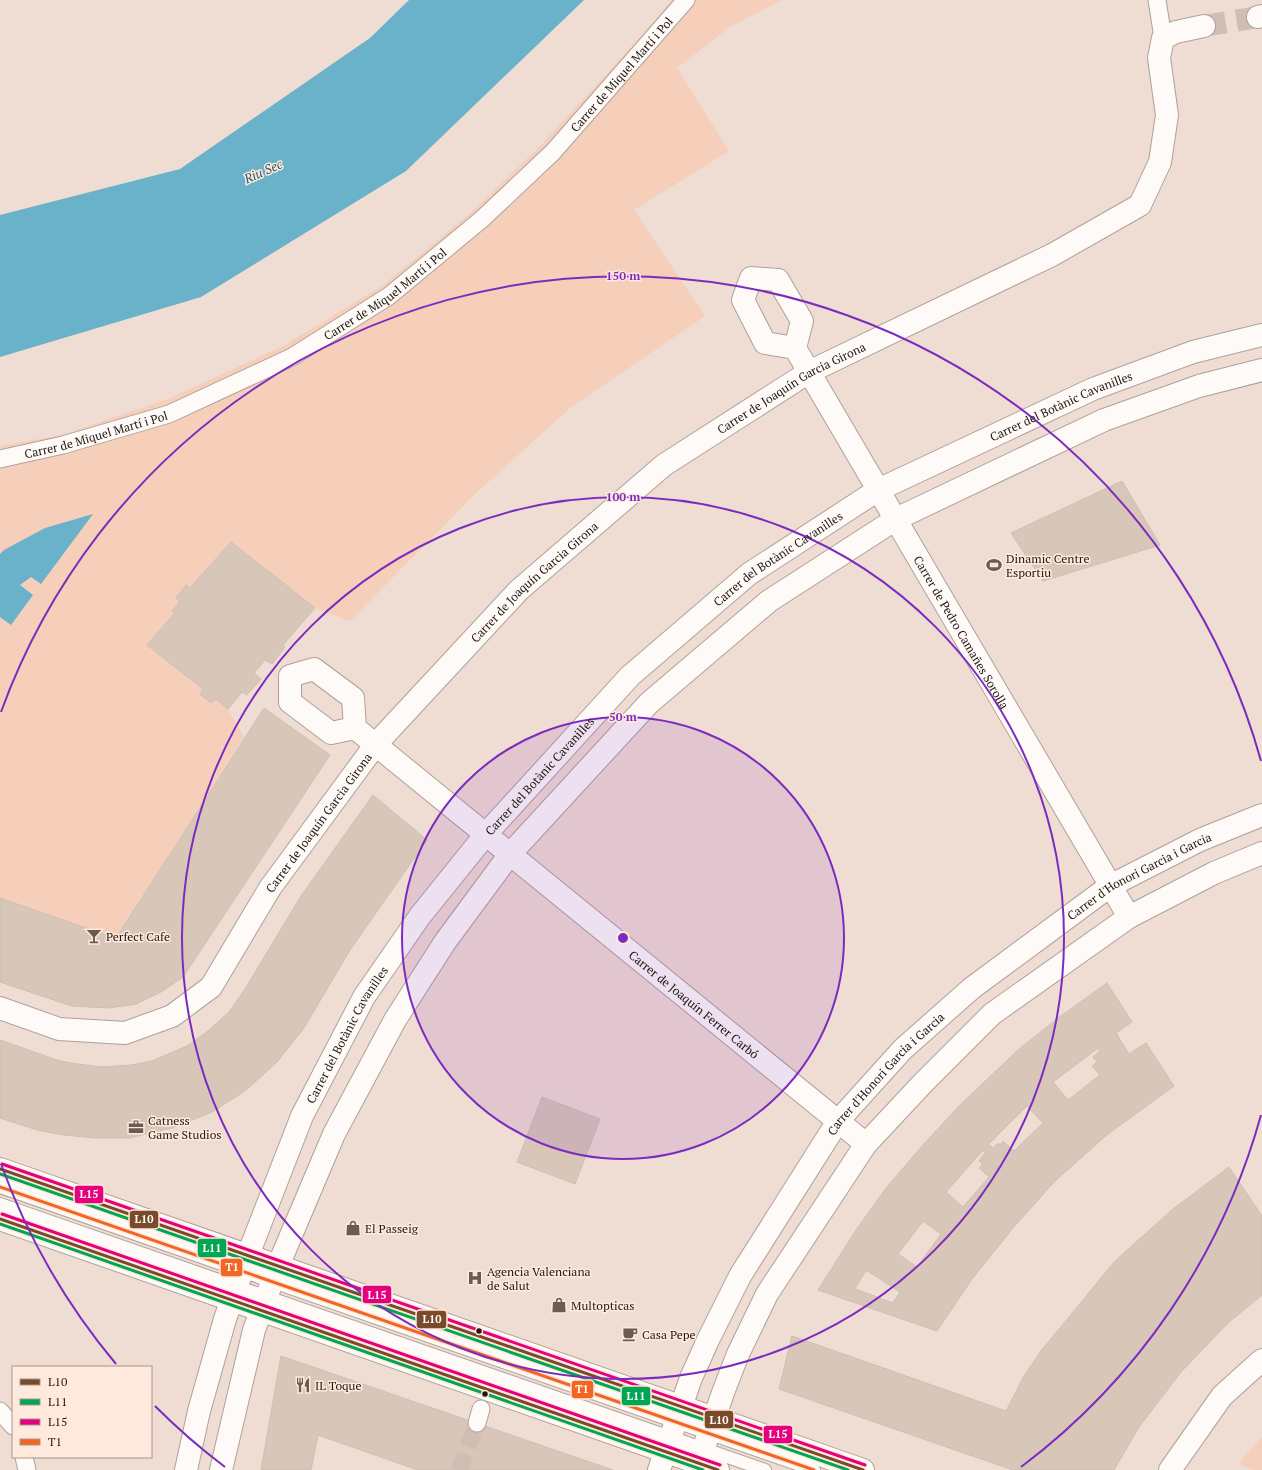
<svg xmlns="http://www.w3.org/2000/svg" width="1262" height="1470" font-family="'PT Serif',serif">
	<rect width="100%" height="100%" fill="#efdcd2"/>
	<g fill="#f5cfba">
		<path d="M672 0H782L731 26 677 68 729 151 634 210 705 316 570 408 475 494 350 621 315 608 231 542 190 588 186 585 176 597 180 602 172 611 175 613 147 645 203 689 200 694 211 703 216 699 228 709 244 737 121 930C117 935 115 937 109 936L0 898V446L61 435 168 399 283 346 382 286 475 209 541 145 635 43Z"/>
		<polygon points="1262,1437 1262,1470 1255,1470 1238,1464"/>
	</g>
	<g fill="#69b2ca">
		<polygon points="409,0 584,0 406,171 201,297 0,357 0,215 180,169 370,38"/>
		<polygon points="93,514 41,584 31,577 20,585 33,595 11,625 0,617 0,554 4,550 45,528"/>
	</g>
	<g fill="#d8c6b8" stroke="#cdbfb5" fill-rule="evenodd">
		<polygon points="1122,481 1160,545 1043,581 1011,533"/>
		<polygon points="231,542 315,608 283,645 285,647 272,664 265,660 254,673 261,679 247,695 242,692 228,709 216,699 211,703 200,694 203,689 147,645 175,613 172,611 180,602 176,598 186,585 190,588"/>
		<polygon points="264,708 330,755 183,977 161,992 136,1004 109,1008 72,1006 0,982 0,898 109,936 113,936 118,935"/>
		<polygon points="373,795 427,840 350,950 304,1028 277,1062 245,1091 212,1112 172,1128 129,1138 95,1138 64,1135 37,1130 0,1118 0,1040 60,1061 78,1064 102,1067 131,1065 152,1061 187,1046 208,1031 229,1012 245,989 301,896"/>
		<path d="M1107 983 1132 1022 1116 1033 1129 1054 1146 1043 1174 1086 1108 1134 1056 1180 1013 1228 972 1279 937 1331 818 1290 856 1230 887 1187 923 1145 959 1106 1018 1050 1058 1018ZM1098 1048 1100 1051 1093 1057 1097 1062 1092 1066 1100 1075 1068 1100 1053 1082ZM1027 1106 1043 1123 1014 1151 1003 1141 1001 1144H997L993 1148 989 1144ZM983 1150 985 1153 979 1161 983 1164 979 1168 989 1177 963 1207 946 1192ZM923 1221 941 1234 917 1267 898 1254ZM866 1270 900 1292 893 1303 855 1289Z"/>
		<polygon points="542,1097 600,1119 575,1184 517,1162"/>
		<polygon points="1229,1167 1262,1216 1262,1295 1228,1323 1181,1372 1139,1427 1114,1470 1013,1470 779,1389 792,1336 1006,1411 1024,1376 1041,1351 1115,1261 1173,1209"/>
		<polygon points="281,1356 613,1470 418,1470 318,1435 311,1470 261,1470"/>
	</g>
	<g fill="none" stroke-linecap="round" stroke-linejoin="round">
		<polyline stroke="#d0beb5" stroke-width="17" stroke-dasharray="17 8" stroke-linecap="butt" points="459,1470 477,1423"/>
		<polyline stroke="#d0beb5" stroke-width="22" stroke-dasharray="22 11" stroke-linecap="butt" points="1204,26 1258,17"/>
		<g stroke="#afa199" stroke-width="14">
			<g id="service">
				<polyline points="0,1187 814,1470"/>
				<polyline points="0,1204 765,1470"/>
			</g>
		</g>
		<g stroke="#afa199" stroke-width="19">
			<g id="pedestrian">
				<polyline points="1157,0 1163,38"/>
				<path id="s1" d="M0 459 63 445 169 414 292 357 389 296 482 219 553 152 686 0"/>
				<polyline points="0,1411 13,1426"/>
				<polyline points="477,1423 481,1409"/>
				<polyline points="24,1457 27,1470"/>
			</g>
		</g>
		<g stroke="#afa199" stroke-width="24">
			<g id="minor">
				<polyline points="1258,17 1262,16"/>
				<path id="s2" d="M795 348 765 343 743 300 751 278 778 280 802 321 795 348 1129 917"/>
				<path id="s3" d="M355 728 331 733 290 702V676L314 669 353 698 355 728 866 1144"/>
				<path id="s4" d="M0 1008 59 1029 125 1033 172 1016 211 987 270 888 376 744 519 590 664 465 809 372 1052 255 1140 205 1160 162 1167 115 1159 58 1163 38 1176 32 1204 26"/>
				<polyline points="0,1169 863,1470"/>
				<polyline points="0,1219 718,1470"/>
				<path id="s5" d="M186 1470 199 1411 225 1319 248 1255 302 1116 364 997 420 916 486 834 630 676 749 574 878 490 1093 389 1193 352 1262 335"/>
				<polyline points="221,1470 254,1330 278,1266 334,1134 395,1020 445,942 510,854 649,703 769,601 896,519 1104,420 1199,386 1262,370"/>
				<path id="s6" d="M659 1470 691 1378 708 1340 740 1276 838 1121 903 1049 972 988 1110 886 1200 840 1262 815"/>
				<polyline points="696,1470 724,1390 738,1354 767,1294 866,1144 923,1083 992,1014 1129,917 1214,873 1262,853"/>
				<polyline points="1170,1470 1222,1396 1262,1360"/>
			</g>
		</g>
		<use href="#service" stroke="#fdfaf8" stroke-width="12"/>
		<use href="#pedestrian" stroke="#fdfaf8" stroke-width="17"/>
		<use href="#minor" stroke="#fdfaf8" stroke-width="22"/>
		<g stroke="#ffe9dd" stroke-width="6">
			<g id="bus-1">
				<polyline points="0,1169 863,1470"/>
				<polyline points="0,1219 718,1470"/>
			</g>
		</g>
		<g stroke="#ffe9dd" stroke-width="6">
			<g id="bus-2">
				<polyline points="0,1174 848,1470"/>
				<polyline points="0,1224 703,1470"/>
			</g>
		</g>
		<g stroke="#ffe9dd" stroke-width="6">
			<g id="bus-3">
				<polyline points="2,1164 865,1465"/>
				<polyline points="2,1214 720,1465"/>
			</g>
		</g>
		<g stroke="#ffe9dd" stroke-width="6">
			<polyline id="bus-4" points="0,1187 814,1470"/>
		</g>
		<use href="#bus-1" stroke="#7a4b2a" stroke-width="3"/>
		<use href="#bus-2" stroke="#00a651" stroke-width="3"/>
		<use href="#bus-3" stroke="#e5007d" stroke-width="3"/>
		<use href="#bus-4" stroke="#f26522" stroke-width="3"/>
	</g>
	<circle cx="623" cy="938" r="221" fill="#7b2cbf" fill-opacity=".12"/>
	<g fill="none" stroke="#7b2cbf" stroke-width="2">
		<circle cx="623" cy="938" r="221"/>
		<circle cx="623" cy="938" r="441"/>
		<path d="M1261 1115A662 662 0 0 1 1021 1467M225 1467A662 662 0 0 1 155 1406M116 1364A662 662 0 0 1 1 1164M1 712A662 662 0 0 1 1261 761"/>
	</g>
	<defs>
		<g id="stadium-bare" transform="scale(1.2)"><path d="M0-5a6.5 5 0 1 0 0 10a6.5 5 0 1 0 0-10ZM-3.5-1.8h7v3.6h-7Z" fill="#6a5b53" stroke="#ffe9dd" stroke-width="2.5" paint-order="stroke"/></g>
		<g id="bar-bare" transform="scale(1.2)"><path d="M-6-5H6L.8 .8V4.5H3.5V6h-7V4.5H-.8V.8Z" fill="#6a5b53" stroke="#ffe9dd" stroke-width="2.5" paint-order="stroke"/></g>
		<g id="office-bare" transform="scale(1.2)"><path d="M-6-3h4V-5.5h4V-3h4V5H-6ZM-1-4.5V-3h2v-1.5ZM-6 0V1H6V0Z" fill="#6a5b53" stroke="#ffe9dd" stroke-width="2.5" paint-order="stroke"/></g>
		<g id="shop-bare" transform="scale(1.2)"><path d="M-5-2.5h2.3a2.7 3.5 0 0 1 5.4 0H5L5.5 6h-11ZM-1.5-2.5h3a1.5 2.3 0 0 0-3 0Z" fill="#6a5b53" stroke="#ffe9dd" stroke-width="2.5" paint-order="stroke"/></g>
		<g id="hospital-bare" transform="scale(1.2)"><path d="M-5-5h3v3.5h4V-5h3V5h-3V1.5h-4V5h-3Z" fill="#6a5b53" stroke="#ffe9dd" stroke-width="2.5" paint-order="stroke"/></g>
		<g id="cafe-bare" transform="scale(1.2)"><path d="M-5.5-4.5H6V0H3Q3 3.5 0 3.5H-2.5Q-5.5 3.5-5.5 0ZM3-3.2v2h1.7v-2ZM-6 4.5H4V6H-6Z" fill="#6a5b53" stroke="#ffe9dd" stroke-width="2.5" paint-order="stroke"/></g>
		<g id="restaurant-bare" transform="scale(1.2)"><path d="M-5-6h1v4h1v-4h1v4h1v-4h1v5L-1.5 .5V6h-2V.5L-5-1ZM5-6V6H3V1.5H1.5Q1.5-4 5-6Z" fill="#6a5b53" stroke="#ffe9dd" stroke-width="2.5" paint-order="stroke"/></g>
	</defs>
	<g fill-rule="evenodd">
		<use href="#stadium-bare" x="994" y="565"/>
		<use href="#bar-bare" x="94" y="936"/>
		<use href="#office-bare" x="136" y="1127"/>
		<use href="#shop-bare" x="353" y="1228"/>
		<use href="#hospital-bare" x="475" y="1278"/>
		<use href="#shop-bare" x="559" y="1305"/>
		<use href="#cafe-bare" x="630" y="1334"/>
		<use href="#restaurant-bare" x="303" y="1385"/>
	</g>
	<g fill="#22160f" stroke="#ffe9dd" stroke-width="1.5">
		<circle cx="479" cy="1331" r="3.5"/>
		<circle cx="485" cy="1394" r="3.5"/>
	</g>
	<g text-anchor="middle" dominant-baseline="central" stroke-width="3" stroke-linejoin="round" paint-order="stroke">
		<g font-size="12" fill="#22160f" stroke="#ffe9dd">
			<text stroke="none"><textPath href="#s1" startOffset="747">Carrer de Miquel Martí i Pol</textPath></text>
			<text stroke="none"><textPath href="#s1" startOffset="423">Carrer de Miquel Martí i Pol</textPath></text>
			<text stroke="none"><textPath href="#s4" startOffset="1072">Carrer de Joaquín Garcia Girona</textPath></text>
			<text stroke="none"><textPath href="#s5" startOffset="1437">Carrer del Botànic Cavanilles</textPath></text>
			<text stroke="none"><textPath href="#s1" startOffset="99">Carrer de Miquel Martí i Pol</textPath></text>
			<text stroke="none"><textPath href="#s5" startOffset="1114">Carrer del Botànic Cavanilles</textPath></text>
			<text stroke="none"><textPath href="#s4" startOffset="748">Carrer de Joaquín Garcia Girona</textPath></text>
			<text stroke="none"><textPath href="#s2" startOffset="534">Carrer de Pedro Camañes Sorolla</textPath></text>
			<text stroke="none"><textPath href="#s5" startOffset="790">Carrer del Botànic Cavanilles</textPath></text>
			<text stroke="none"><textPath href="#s4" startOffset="424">Carrer de Joaquín Garcia Girona</textPath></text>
			<text stroke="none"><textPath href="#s6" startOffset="785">Carrer d'Honori Garcia i Garcia</textPath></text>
			<text stroke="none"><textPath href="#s3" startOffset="643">Carrer de Joaquín Ferrer Carbó</textPath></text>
			<text stroke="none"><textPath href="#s5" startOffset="466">Carrer del Botànic Cavanilles</textPath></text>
			<text stroke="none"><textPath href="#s6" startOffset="461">Carrer d'Honori Garcia i Garcia</textPath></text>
		</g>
		<g font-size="12" fill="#22160f" stroke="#ffe9dd" text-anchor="start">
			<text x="1006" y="558">Dinamic Centre<tspan x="1006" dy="14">Esportiu</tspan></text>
			<text x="106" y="936">Perfect Cafe</text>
			<text x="148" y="1120">Catness<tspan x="148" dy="14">Game Studios</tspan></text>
			<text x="365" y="1228">El Passeig</text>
			<text x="487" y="1271">Agencia Valenciana<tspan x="487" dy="14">de Salut</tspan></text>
			<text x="571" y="1305">Multopticas</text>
			<text x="642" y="1334">Casa Pepe</text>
			<text x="315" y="1385">IL Toque</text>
		</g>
		<g font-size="13" font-style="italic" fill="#2c596a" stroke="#ffe9dd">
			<text transform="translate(263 171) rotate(-24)">Riu Sec</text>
		</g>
	</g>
	<circle cx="623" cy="938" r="6" fill="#7b2cbf" stroke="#ffe9dd" stroke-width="2"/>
	<g font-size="12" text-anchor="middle" font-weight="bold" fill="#7b2cbf" stroke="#ffe9dd" stroke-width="3" stroke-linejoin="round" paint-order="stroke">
		<text x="623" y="280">150 m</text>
		<text x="623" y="501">100 m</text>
		<text x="623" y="721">50 m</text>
	</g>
	<g stroke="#ffe9dd" stroke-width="1.5">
		<rect x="74" y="1185" width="30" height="19" rx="4" fill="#e5007d"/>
		<rect x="129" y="1210" width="30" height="19" rx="4" fill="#7a4b2a"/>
		<rect x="197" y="1238" width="30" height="20" rx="4" fill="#00a651"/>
		<rect x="220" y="1258" width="23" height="19" rx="4" fill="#f26522"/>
		<rect x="362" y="1285" width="30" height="19" rx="4" fill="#e5007d"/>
		<rect x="416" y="1310" width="31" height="19" rx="4" fill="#7a4b2a"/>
		<rect x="571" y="1380" width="23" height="19" rx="4" fill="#f26522"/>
		<rect x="621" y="1386" width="30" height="20" rx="4" fill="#00a651"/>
		<rect x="704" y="1410" width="30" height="19" rx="4" fill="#7a4b2a"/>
		<rect x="763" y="1425" width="30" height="19" rx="4" fill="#e5007d"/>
	</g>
	<g font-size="11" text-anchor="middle" font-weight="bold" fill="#fff">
		<text x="89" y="1198">L15</text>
		<text x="144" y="1223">L10</text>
		<text x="212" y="1252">L11</text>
		<text x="232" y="1271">T1</text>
		<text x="377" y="1299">L15</text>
		<text x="432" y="1323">L10</text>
		<text x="582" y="1393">T1</text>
		<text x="636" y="1400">L11</text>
		<text x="719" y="1424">L10</text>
		<text x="778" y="1438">L15</text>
	</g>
	<rect x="12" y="1366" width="140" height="92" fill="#ffe9dd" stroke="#a7958b"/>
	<rect x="20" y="1379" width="20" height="6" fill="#7a4b2a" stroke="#a7958b"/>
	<text x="48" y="1386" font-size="12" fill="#22160f">L10</text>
	<rect x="20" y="1399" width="20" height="6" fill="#00a651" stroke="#a7958b"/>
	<text x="48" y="1406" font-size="12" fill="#22160f">L11</text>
	<rect x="20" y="1419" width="20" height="6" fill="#e5007d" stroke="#a7958b"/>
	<text x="48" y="1426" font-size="12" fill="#22160f">L15</text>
	<rect x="20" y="1439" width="20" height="6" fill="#f26522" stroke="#a7958b"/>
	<text x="48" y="1446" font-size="12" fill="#22160f">T1</text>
</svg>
